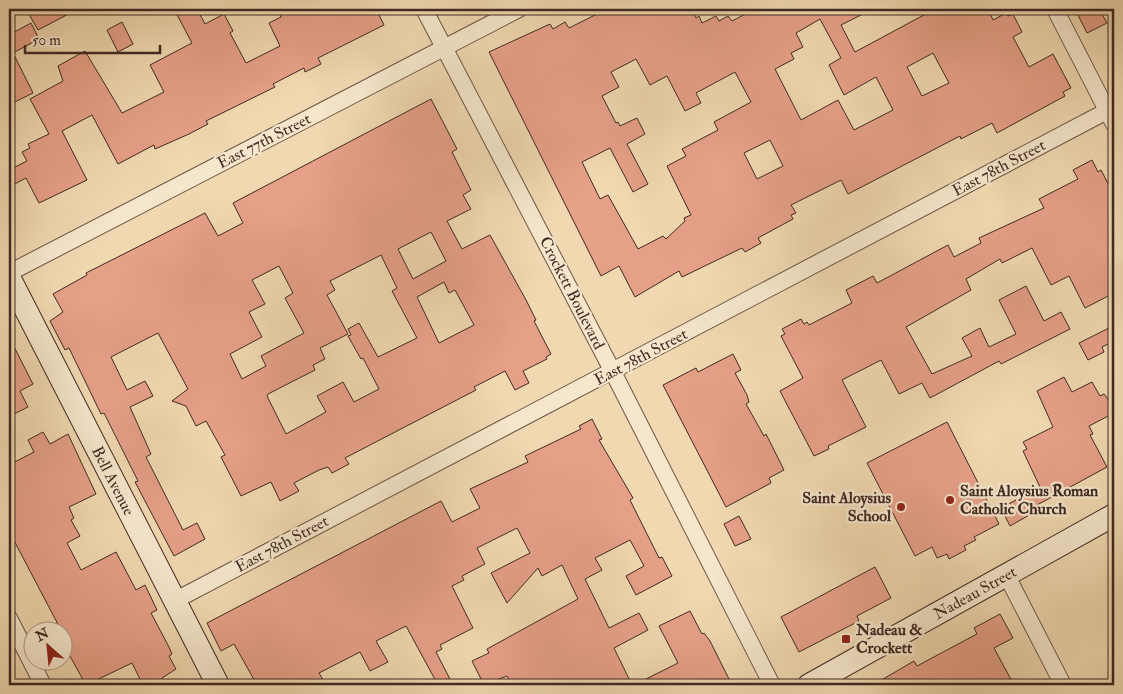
<svg xmlns="http://www.w3.org/2000/svg" width="1123" height="694" font-family="'IM FELL Double Pica',serif">
	<rect width="100%" height="100%" fill="#f0d8b0"/>
	<filter id="stains"><feTurbulence type="fractalNoise" baseFrequency=".004" numOctaves="4"/><feColorMatrix values="0 0 0 0 .2 0 0 0 0 .09 0 0 0 0 .02 0 0 0 .5 -.17"/></filter>
	<radialGradient id="worn" r=".72"><stop offset=".6" stop-color="#630" stop-opacity="0"/><stop offset="1" stop-color="#630" stop-opacity=".3"/></radialGradient>
	<g fill="#e6a088" stroke="#402a23" fill-rule="evenodd">
		<polygon points="26,9 78,9 38,30"/>
		<polygon points="174,9 197,9 205,24 224,14 233,31 230,33 246,63 280,46 269,23 281,17 277,9 376,9 384,25 318,58 321,64 305,72 304,68 273,84 275,87 206,121 208,124 189,134 155,149 154,145 118,164 92,115 62,131 87,180 39,203 26,178 9,187 9,170 27,161 22,152 30,148 28,144 49,134 30,99 63,81 58,66 85,51 122,113 164,92 150,65 192,43"/>
		<path d="M607 9H691L696 18 699 16 702 23 716 16 719 21 728 16 732 21 755 9H873L841 25 855 52 935 9H988L993 20 1006 13 1008 16 1013 14 1022 32 1013 37 1029 67 1053 54 1071 88 1063 92 1065 96 997 133 992 123 961 139 960 136 848 194 841 180 791 205 796 213 791 215 793 219 758 238 761 243 745 252 742 248 682 277 679 271 635 297 619 266 601 276 489 52 550 24 553 29 565 22 569 28ZM820 19 841 58 829 65 844 95 876 77 893 110 854 130 838 100 801 120 775 69 794 59 791 53 803 47 796 33ZM933 53 949 83 922 96 907 67ZM636 59 650 85 667 76 685 111 701 103 696 93 735 72 751 102 714 122 718 130 682 149 686 156 667 166 691 215 684 218 685 221 666 239 663 236 638 249 608 195 600 199 582 162 610 148 633 192 648 184 627 144 645 134 637 118 620 126 618 122 616 123 602 96 619 87 611 72ZM770 140 783 166 757 179 744 153Z"/>
		<polygon points="1075,9 1099,9 1107,23 1087,33"/>
		<polygon points="122,22 133,44 118,52 107,30"/>
		<polygon points="31,23 39,39 13,53 33,93 9,105 9,35"/>
		<path d="M431 99 457 149 452 152 471 190 463 195 471 209 447 221 462 249 490 235 526 300 536 320 534 321 551 354 546 357 547 359 523 371 529 383 515 390 505 371 474 387 476 390 345 458 349 464 332 473 328 467 319 470 294 483 299 491 280 501 271 482 241 496 221 457 225 455 206 421 196 426 186 406 172 401 188 389 158 333 111 357 127 390 145 381 153 396 130 407 151 454 146 457 183 530 197 523 205 539 174 556 135 482 138 481 104 413 101 414 69 348 65 350 50 321 63 312 53 294 87 275 86 273 205 213 218 236 243 223 233 203ZM431 232 446 261 413 279 398 249ZM381 255 397 288 392 291 417 338 378 357 359 323 348 329 351 335 348 336 361 359 363 358 379 389 354 402 343 382 317 396 326 412 286 434 267 396 268 394 315 370 313 365 325 359 320 348 348 334 327 295 335 290 330 281ZM279 266 293 293 285 298 304 333 261 356 266 366 242 379 230 354 262 337 249 312 265 304 252 280ZM444 282 449 293 455 290 474 325 439 343 417 297Z"/>
		<polygon points="1092,160 1098,172 1101,170 1114,195 1114,293 1085,308 1069,276 1051,285 1032,248 1002,263 1000,259 966,279 971,290 906,327 932,374 972,356 962,338 980,328 989,347 1016,334 999,300 1026,286 1044,321 1061,312 1070,329 1001,364 999,361 930,398 922,383 899,394 881,360 842,380 866,427 828,446 829,449 814,456 780,391 803,378 781,336 785,334 782,329 801,319 804,324 807,322 809,325 852,303 846,290 873,276 877,283 948,245 954,257 981,243 979,238 1044,208 1039,199 1078,179 1073,170"/>
		<polygon points="1109,328 1114,341 1102,347 1104,352 1088,360 1079,343"/>
		<polygon points="9,337 33,384 20,391 28,407 14,414 9,403"/>
		<polygon points="733,354 741,370 735,373 747,395 749,402 746,404 764,436 766,434 784,470 769,478 771,483 726,507 663,385 696,368 698,372"/>
		<polygon points="1064,377 1072,392 1092,382 1100,396 1104,394 1114,407 1114,413 1089,426 1093,434 1090,435 1107,467 1037,505 1040,509 1010,526 1001,508 1040,487 1023,451 1027,449 1023,442 1053,427 1037,391"/>
		<polygon points="592,419 602,439 599,440 633,498 630,500 659,558 662,557 672,576 636,595 626,576 644,566 630,540 595,558 602,570 585,579 609,628 639,613 648,630 614,648 632,685 512,685 507,676 484,685 472,661 489,653 487,649 578,599 562,565 542,576 538,568 507,603 491,573 530,553 517,528 477,548 485,564 462,576 464,580 452,586 473,628 440,645 442,649 436,652 453,685 438,685 406,626 376,641 388,662 370,671 360,652 319,673 326,685 257,685 234,644 221,651 207,623 441,501 452,522 480,508 470,489 528,462 525,456 581,429 579,426"/>
		<polygon points="947,422 999,524 974,537 976,540 964,546 966,550 949,559 947,554 937,558 932,547 915,556 867,463"/>
		<polygon points="43,432 50,444 68,434 96,494 69,507 74,518 71,520 80,536 67,543 81,570 116,552 136,590 145,585 157,610 151,613 169,647 172,654 169,656 176,669 162,678 167,685 143,685 132,663 86,685 62,642 62,632 9,531 9,465 34,452 28,440"/>
		<polygon points="739,516 751,539 735,546 724,524"/>
		<polygon points="875,567 891,598 857,616 859,621 799,652 781,617"/>
		<polygon points="690,611 702,634 704,633 710,641 732,685 634,685 678,663 659,626"/>
		<polygon points="1000,614 1013,638 994,648 1014,685 873,685 914,661 917,666 977,634 974,628"/>
	</g>
	<g fill="none" stroke-linecap="round" stroke-linejoin="round">
		<g stroke="#6c5646" stroke-width="18">
			<g id="street">
				<polyline points="424,9 613,372 772,685"/>
				<polyline points="1055,9 1114,124"/>
				<polyline points="9,273 519,9"/>
				<polyline points="1007,576 1063,685"/>
				<polyline points="174,601 1107,111"/>
				<polyline points="9,618 43,685"/>
			</g>
		</g>
		<g stroke="#402a23" stroke-width="24">
			<g id="secondary">
				<polyline points="9,277 218,685"/>
				<polyline points="809,685 1114,515"/>
			</g>
		</g>
		<use href="#street" stroke="#f5e6cc" stroke-width="16"/>
		<use href="#secondary" stroke="#f5e6cc" stroke-width="22"/>
	</g>
	<g fill="#8f2418" stroke="#f5e6cc" stroke-width="2">
		<circle cx="950" cy="500" r="5"/>
		<circle cx="901" cy="507" r="5"/>
		<rect x="841" y="634" width="10" height="10" rx="2.5"/>
	</g>
	<g text-anchor="middle" dominant-baseline="central" stroke-width="4.5" stroke-linejoin="round" paint-order="stroke">
		<g font-size="16" fill="#402a23" stroke="#f5e6cc">
			<text transform="translate(264 141) rotate(-27)">East 77th Street</text>
			<text transform="translate(999 168) rotate(-28)">East 78th Street</text>
			<text transform="translate(572 293) rotate(63)">Crockett Boulevard</text>
			<text transform="translate(641 357) rotate(-28)">East 78th Street</text>
			<text transform="translate(113 481) rotate(63)">Bell Avenue</text>
			<text transform="translate(282 544) rotate(-28)">East 78th Street</text>
			<text transform="translate(975 593) rotate(-29)">Nadeau Street</text>
		</g>
		<g font-size="16" font-weight="bold" fill="#402a23" stroke="#f5e6cc" text-anchor="start">
			<text x="960" y="491">Saint Aloysius Roman<tspan x="960" dy="18">Catholic Church</tspan></text>
			<text x="891" y="498" text-anchor="end">Saint Aloysius<tspan x="891" dy="18">School</tspan></text>
			<text x="856" y="630">Nadeau &amp;<tspan x="856" dy="18">Crockett</tspan></text>
		</g>
	</g>
	<rect width="1123" height="694" fill="none" stroke="#f0d8b0" stroke-width="30"/>
	<rect x="10" y="10" width="1103" height="674" fill="none" stroke="#402a23" stroke-width="2.5"/>
	<rect x="15" y="15" width="1093" height="664" fill="none" stroke="#402a23"/>
	<g transform="translate(48 646) rotate(333)"><circle r="24" fill="#f5e6cc" stroke="#ad9b88"/>
	<path d="M0-4L9 19L0 12L-9 19Z" fill="#8f2418"/>
	<text y="-8" font-size="14" font-weight="bold" text-anchor="middle" fill="#402a23">N</text>
	</g>
	<path d="M25 45v8h135v-8" fill="none" stroke="#402a23" stroke-width="2.5"/>
	<text x="32" y="45" font-size="15" fill="#402a23" stroke="#f5e6cc" stroke-width="4" paint-order="stroke">50 m</text>
	<rect width="100%" height="100%" filter="url(#stains)"/>
	<rect width="100%" height="100%" fill="url(#worn)"/>
</svg>
